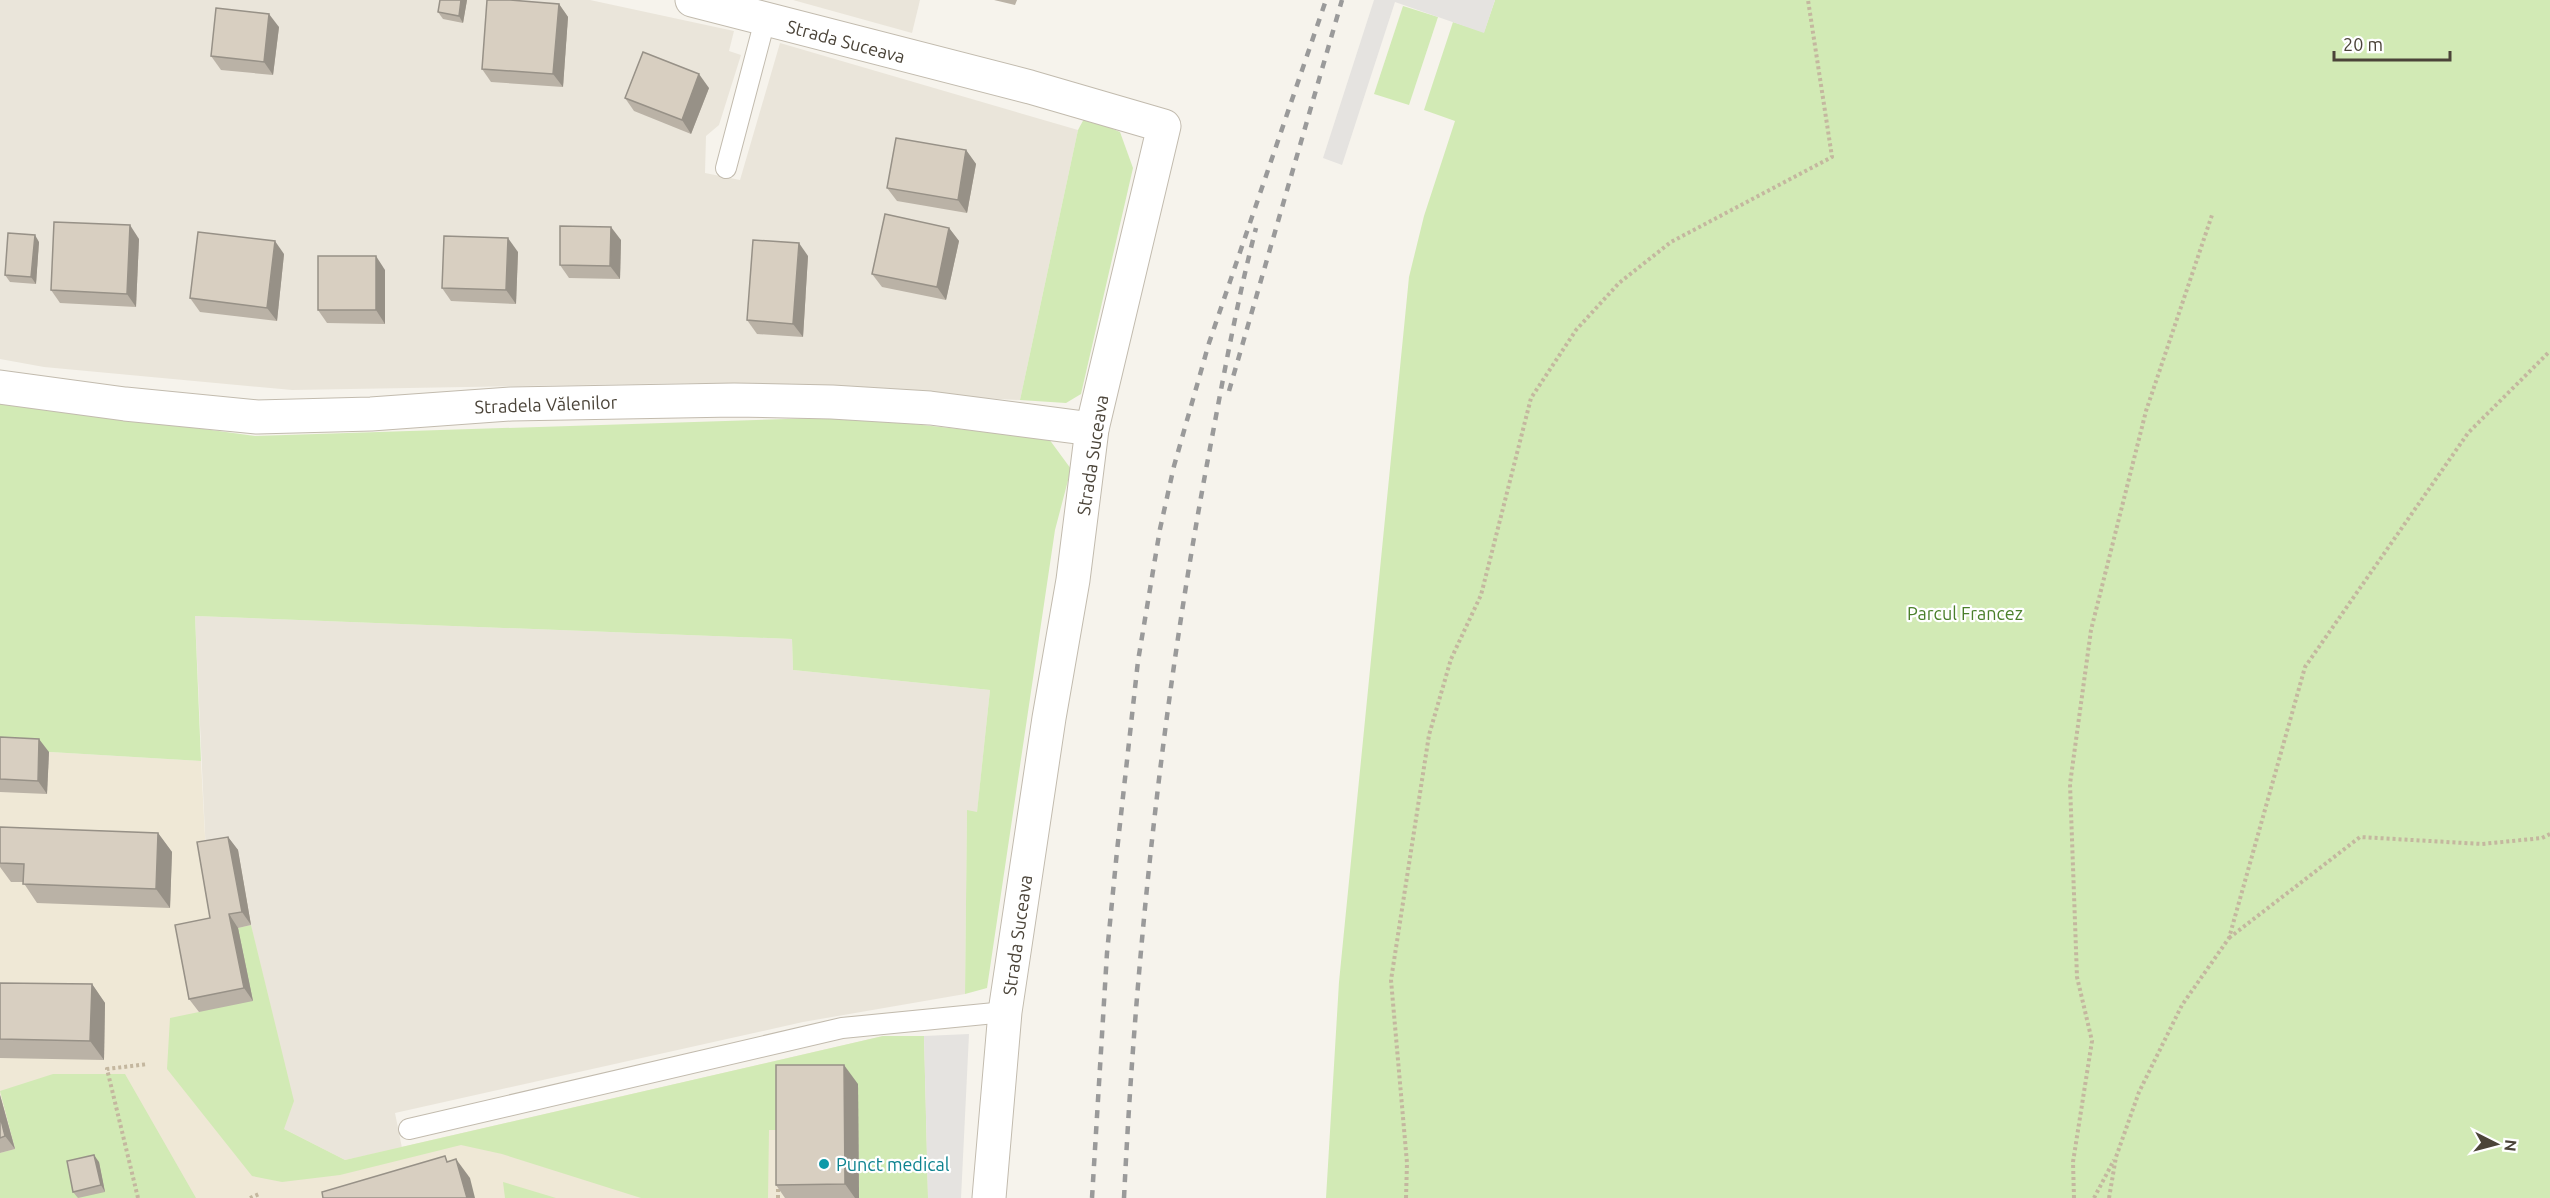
<svg xmlns="http://www.w3.org/2000/svg" width="2550" height="1198" font-family="Ubuntu,sans-serif">
	<rect width="100%" height="100%" fill="#f6f3ec"/>
	<g fill="#eae5da">
		<polygon points="0,0 590,0 734,31 729,51 741,55 719,125 706,136 705,173 740,180 780,43 1078,130 1020,400 694,383 292,390 44,367 0,359"/>
		<polygon points="793,0 920,0 912,33"/>
		<polygon points="195,616 792,639 793,670 990,690 977,813 967,811 965,994 803,1022 395,1113 402,1148 345,1160 284,1129 238,850 206,855"/>
	</g>
	<polygon fill="#efe8d6" points="0,749 201,761 206,855 238,850 251,925 294,1101 284,1129 345,1160 883,1036 924,1036 928,1198 0,1198"/>
	<g fill="#d2eab5">
		<polygon points="1495,0 2550,0 2550,1198 1326,1198 1339,982 1409,277 1424,216 1455,121 1424,110 1453,22 1484,32"/>
		<polygon points="1403,6 1438,17 1409,105 1374,94"/>
		<polygon points="1085,117 1120,132 1133,168 1081,394 1066,403 1020,400 1078,130"/>
		<polygon points="0,396 80,412 255,436 850,417 1049,439 1071,469 1055,530 987,988 965,994 967,810 977,812 990,690 793,670 792,639 195,616 201,761 0,749"/>
		<polygon points="251,925 294,1101 284,1129 345,1160 883,1036 924,1036 928,1198 859,1198 857,1084 789,1130 769,1130 768,1198 641,1198 502,1154 461,1145 340,1175 282,1182 252,1176 167,1069 170,1018 199,1012 238,928"/>
		<polygon points="53,1074 125,1074 196,1198 0,1198 0,1153 15,1149 0,1091"/>
		<polygon points="503,1182 556,1198 505,1198"/>
	</g>
	<g fill="#e5e3e0">
		<polygon points="1374,0 1495,0 1484,33 1395,2 1342,165 1323,158"/>
		<polygon points="969,1034 961,1198 928,1198 924,1036"/>
	</g>
	<g fill="none" stroke-linecap="round" stroke-linejoin="round">
		<g stroke="#c2bbae" stroke-width="22">
			<g id="service">
				<polyline points="726,168 765,20"/>
				<polyline points="409,1129 842,1028 1005,1012"/>
			</g>
		</g>
		<g stroke="#c2bbae" stroke-width="35">
			<g id="minor">
				<polyline points="692,0 1030,87 1164,126 1092,429 1073,580 1049,718 1005,1012 989,1198"/>
				<polyline points="0,387 125,404 257,417 371,414 511,404 734,400 832,402 930,408 1092,429"/>
			</g>
		</g>
		<g stroke="#c4b79f" stroke-width="4" stroke-dasharray="3 3" stroke-linecap="butt">
			<polyline points="2229,938 2360,837 2482,844 2542,838 2550,834"/>
			<polyline points="138,1198 107,1069 148,1064"/>
			<polyline points="250,1198 259,1194"/>
			<polyline points="778,1198 778,1184"/>
			<polyline points="1406,1198 1407,1163 1391,980 1429,735 1451,659 1481,595 1531,398 1576,330 1619,283 1671,242 1832,157 1808,0"/>
			<polyline points="2074,1198 2073,1162 2092,1041 2077,977 2070,784 2091,630 2146,411 2212,215"/>
			<polyline points="2094,1198 2114,1160"/>
			<polyline points="2109,1198 2116,1157 2139,1092 2182,1005 2229,938 2305,667 2468,433 2550,351"/>
		</g>
		<use href="#service" stroke="#fff" stroke-width="20"/>
		<use href="#minor" stroke="#fff" stroke-width="33"/>
		<g stroke="#9a9a9a" stroke-width="4.5" stroke-dasharray="8 8" stroke-linecap="butt">
			<polyline points="1229,391 1342,0"/>
			<polyline points="1092,1198 1107,953 1117,851 1138,661 1160,529 1174,466 1209,343 1326,0"/>
			<path d="M1124 1198C1136 952 1162 707 1207 464 1222 385 1236 305 1256 228"/>
		</g>
	</g>
	<g fill="#bab2a6">
		<polygon points="440,0 467,0 463,23 443,19 438,12"/>
		<polygon points="994,0 1017,0 1015,5"/>
		<polygon points="559,4 568,17 563,87 491,82 482,69"/>
		<polygon points="279,27 273,75 221,70 211,56"/>
		<polygon points="709,88 691,134 634,111 625,98"/>
		<polygon points="966,150 976,164 967,213 897,201 887,188"/>
		<polygon points="949,228 959,241 946,300 882,287 872,274"/>
		<polygon points="139,239 136,307 60,303 51,290"/>
		<polygon points="621,240 620,279 569,278 560,265"/>
		<polygon points="39,242 36,284 10,282 5,275"/>
		<polygon points="518,252 516,304 451,301 442,288"/>
		<polygon points="284,254 277,321 200,312 190,298"/>
		<polygon points="808,256 803,337 757,334 747,320"/>
		<polygon points="385,270 385,324 327,323 318,310"/>
		<polygon points="0,737 49,752 47,794 0,792"/>
		<polygon points="0,827 158,833 172,852 170,908 37,903 23,882 11,882 0,867"/>
		<polygon points="228,837 238,850 251,925 238,928 253,1001 199,1012 189,999 210,918"/>
		<polygon points="0,983 92,984 105,1003 104,1060 0,1058"/>
		<polygon points="858,1084 859,1198 785,1198 776,1185"/>
		<polygon points="0,1095 15,1149 0,1153"/>
		<polygon points="99,1162 105,1192 78,1198 73,1192"/>
	</g>
	<g fill="#979187">
		<polygon points="461,0 467,0 463,23 459,16"/>
		<polygon points="559,4 568,17 563,87 553,74"/>
		<polygon points="269,14 279,27 273,75 264,62"/>
		<polygon points="699,74 709,88 691,134 682,120"/>
		<polygon points="966,150 976,164 967,213 958,200"/>
		<polygon points="130,225 139,239 136,307 127,294"/>
		<polygon points="611,227 621,240 620,279 610,266"/>
		<polygon points="949,228 959,241 946,300 937,287"/>
		<polygon points="35,235 39,242 36,284 31,277"/>
		<polygon points="508,238 518,252 516,304 506,290"/>
		<polygon points="275,241 284,254 277,321 267,308"/>
		<polygon points="799,243 808,256 803,337 793,324"/>
		<polygon points="376,256 385,270 385,324 376,310"/>
		<polygon points="39,739 49,752 47,794 38,781"/>
		<polygon points="158,833 172,852 170,908 156,889"/>
		<polygon points="228,837 238,850 251,925 242,912"/>
		<polygon points="229,914 238,928 253,1001 244,988"/>
		<polygon points="92,984 105,1003 104,1060 90,1041"/>
		<polygon points="844,1065 858,1084 859,1198 855,1198 845,1184"/>
		<polygon points="0,1095 15,1149 5,1136 0,1116"/>
		<polygon points="94,1155 99,1162 105,1192 101,1185"/>
		<polygon points="456,1159 470,1178 475,1198 467,1198"/>
	</g>
	<g fill="#d8cfc1" stroke="#979187" stroke-width="1.5">
		<polygon points="440,0 461,0 459,16 438,12"/>
		<polygon points="487,0 510,0 559,4 553,74 482,69"/>
		<polygon points="216,8 269,14 264,62 211,56"/>
		<polygon points="643,52 699,74 682,120 625,98"/>
		<polygon points="896,138 966,150 958,200 887,188"/>
		<polygon points="885,214 949,228 937,287 872,274"/>
		<polygon points="54,222 130,225 127,294 51,290"/>
		<polygon points="560,226 611,227 610,266 560,265"/>
		<polygon points="198,232 275,241 267,308 190,298"/>
		<polygon points="8,233 35,235 31,277 5,275"/>
		<polygon points="444,236 508,238 506,290 442,288"/>
		<polygon points="753,240 799,243 793,324 747,320"/>
		<rect x="318" y="256" width="58" height="54"/>
		<polygon points="0,737 39,739 38,781 0,779"/>
		<polygon points="0,827 158,833 156,889 23,884 24,864 0,863"/>
		<polygon points="228,837 242,912 229,914 244,988 189,999 175,925 210,918 197,842"/>
		<polygon points="0,983 92,984 90,1041 0,1039"/>
		<polygon points="776,1065 844,1065 845,1184 776,1185"/>
		<polygon points="0,1116 5,1136 0,1138"/>
		<polygon points="94,1155 101,1185 73,1192 67,1161"/>
		<polygon points="445,1156 447,1162 456,1159 467,1198 323,1198 322,1192"/>
	</g>
	<circle fill="#0f9aa8" stroke="#fff" stroke-width="2" cx="824" cy="1164" r="6"/>
	<g text-anchor="middle" dominant-baseline="central" stroke-width="4.5" stroke-linejoin="round" paint-order="stroke">
		<g font-size="18" fill="#4b4439" stroke="#fff">
			<text transform="translate(846 41) rotate(15)">Strada Suceava</text>
			<text transform="translate(546 404) rotate(-2)">Stradela Vălenilor</text>
			<text transform="translate(1092 455) rotate(-81)">Strada Suceava</text>
			<text transform="translate(1017 935) rotate(-82)">Strada Suceava</text>
		</g>
		<g font-size="18" fill="#4a7f2a" stroke="#fff">
			<text x="1965" y="613">Parcul Francez</text>
		</g>
		<g font-size="18" fill="#0d838f" stroke="#fff" text-anchor="start">
			<text x="836" y="1164">Punct medical</text>
		</g>
	</g>
	<g transform="translate(2496 1144) rotate(96)" stroke="#ffffff" stroke-width="4.5" paint-order="stroke">
	<path d="M0-4.5L10 22L0 15L-10 22Z" fill="#4b4439"/>
	<text y="-9" font-size="16" font-weight="bold" text-anchor="middle" fill="#4b4439">N</text>
	</g>
	<path d="M2334 51v9h116v-9" fill="none" stroke="#4b4439" stroke-width="3"/>
	<text x="2343" y="51" font-size="18" fill="#4b4439" stroke="#ffffff" stroke-width="4.5" paint-order="stroke">20 m</text>
</svg>
